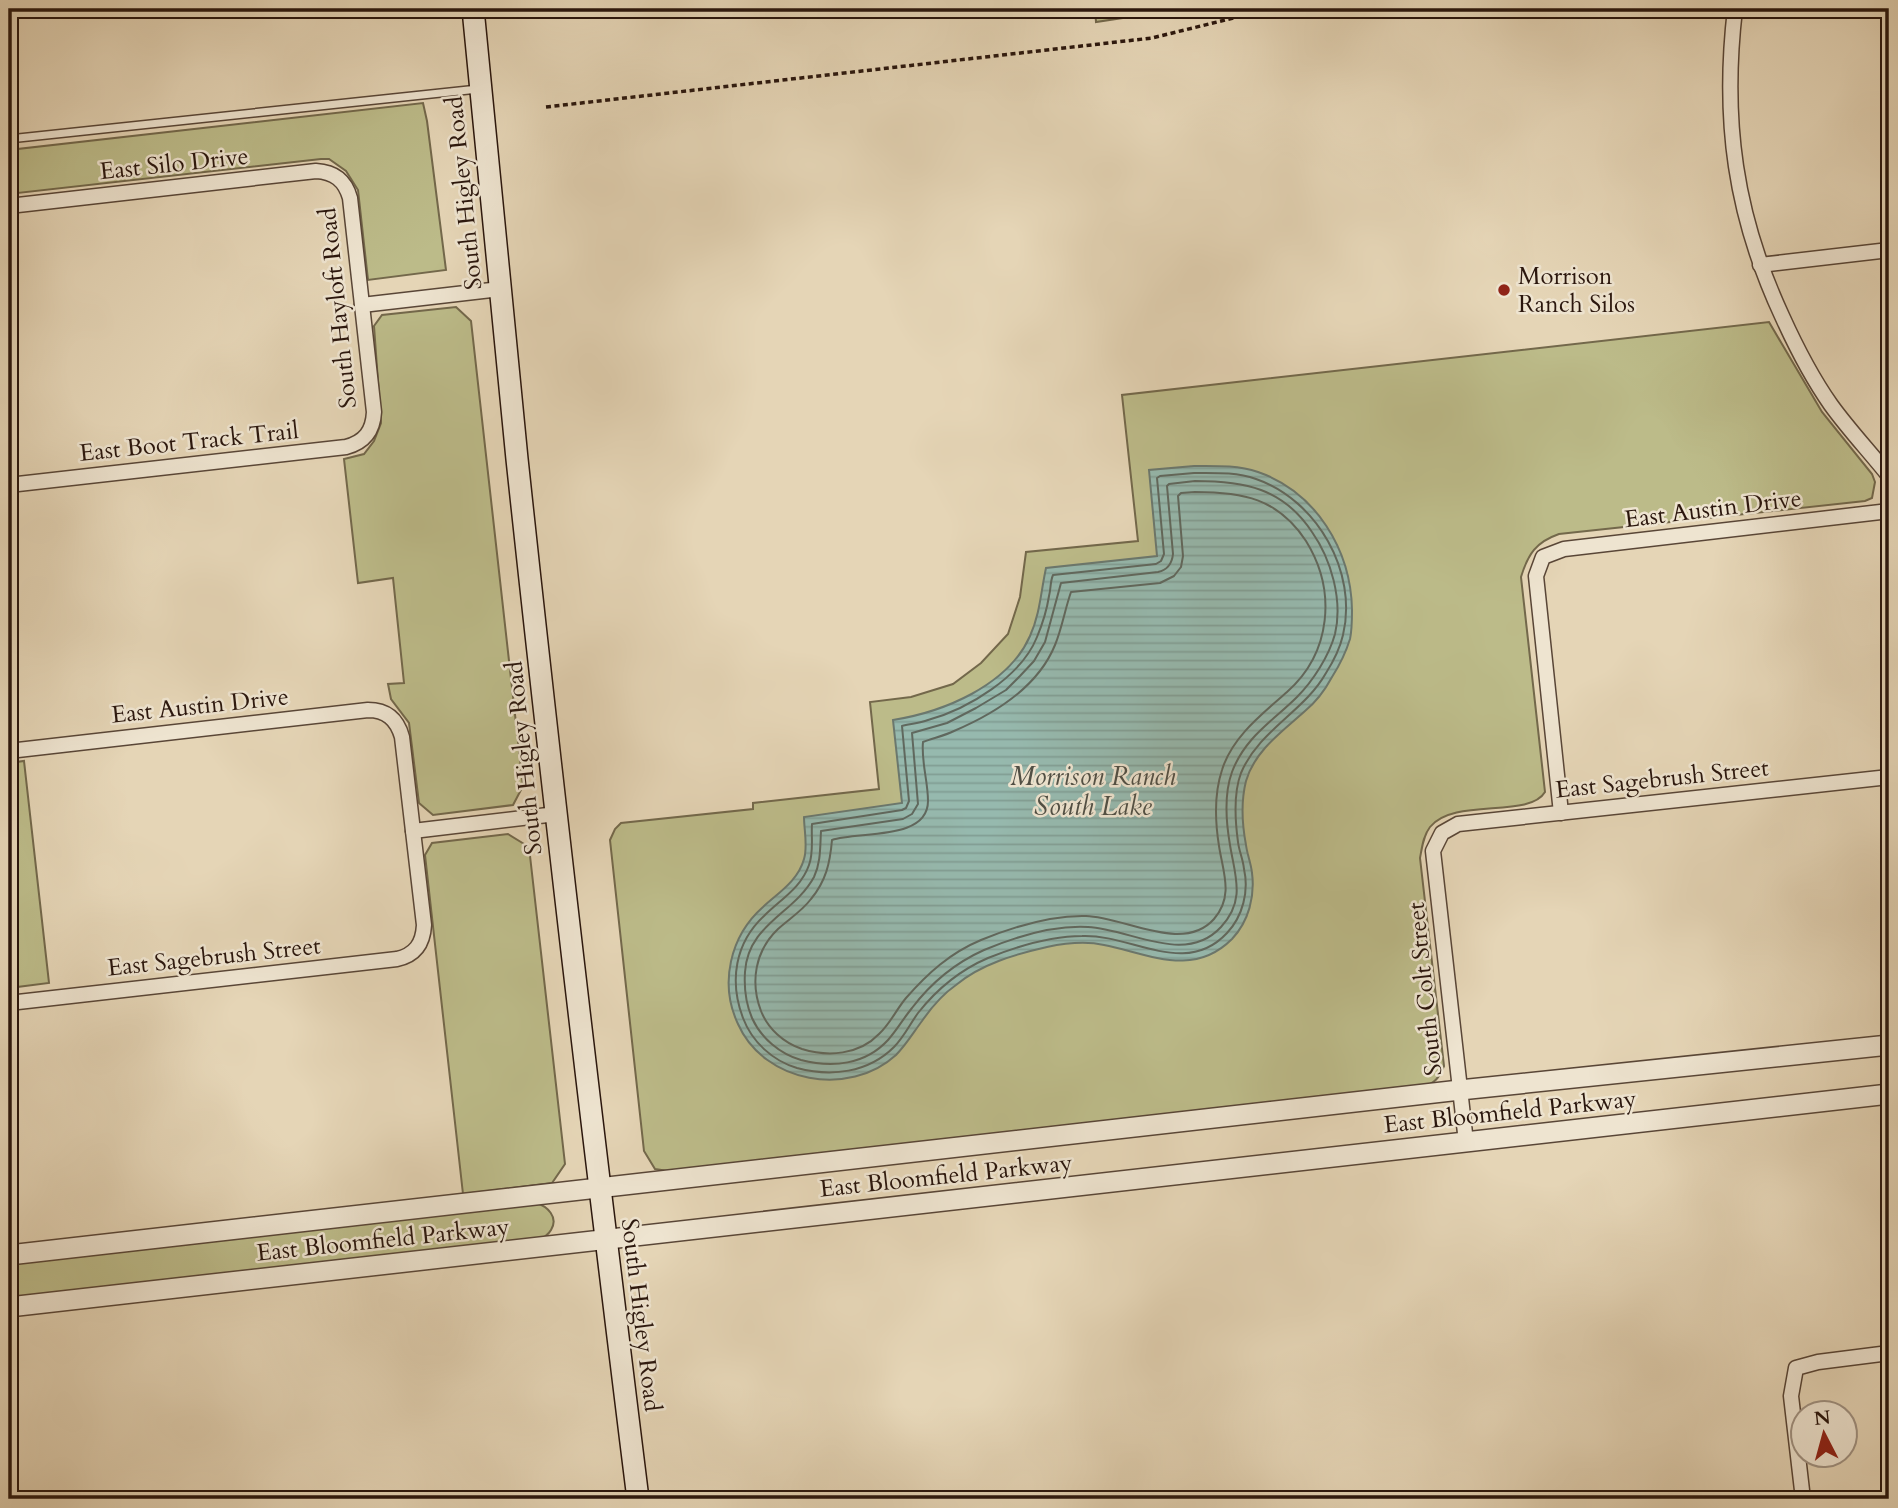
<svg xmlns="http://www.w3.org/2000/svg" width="1898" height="1508" font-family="Cardo,serif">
	<defs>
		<pattern id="water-rules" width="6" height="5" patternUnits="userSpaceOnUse" patternTransform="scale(1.75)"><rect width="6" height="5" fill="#96b9ae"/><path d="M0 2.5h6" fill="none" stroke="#819e94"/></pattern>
	</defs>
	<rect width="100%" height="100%" fill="#e5d5b6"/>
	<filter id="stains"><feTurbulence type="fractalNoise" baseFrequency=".00286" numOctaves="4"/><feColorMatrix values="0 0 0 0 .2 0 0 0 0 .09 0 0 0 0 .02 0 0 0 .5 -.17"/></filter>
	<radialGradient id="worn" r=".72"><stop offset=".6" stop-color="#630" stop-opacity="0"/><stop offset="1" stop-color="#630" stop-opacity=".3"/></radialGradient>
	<g fill="#bcbb89" stroke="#73684b" stroke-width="2">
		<polygon points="1095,9 1182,9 1096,22"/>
		<polygon points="423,103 427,121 446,270 368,280 358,190 346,171 329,159 321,159 9,194 9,150"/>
		<polygon points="456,307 471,321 523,786 513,805 433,815 419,803 409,723 391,699 388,684 404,683 393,578 358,583 344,459 364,454 374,441 381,423 374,326 382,315"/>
		<path d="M1769 322 1822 412 1872 474 1875 482 1872 498 1865 501 1559 534C1536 542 1528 554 1521 577L1545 792C1529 819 1454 797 1430 827 1423 836 1422 848 1420 858L1444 1066C1439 1078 1435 1083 1423 1087L668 1171 655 1169 644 1151 610 840 615 829 621 823 753 809V803L879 789 870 702 911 697 953 684 981 663 1008 634 1020 597 1026 552 1138 541 1122 395Z"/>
		<polygon points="24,761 49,983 9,988 9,763"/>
		<polygon points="508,834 529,847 565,1164 552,1183 463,1194 425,855 432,843"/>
		<path d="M536 1203C547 1206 559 1217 551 1230 549 1234 545 1236 542 1239L9 1299V1263Z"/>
	</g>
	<path fill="url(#water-rules)" stroke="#6b786e" stroke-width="2" d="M1194 466C1215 466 1237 465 1258 472 1316 492 1351 550 1352 610 1352 619 1352 630 1350 639 1346 652 1339 666 1332 677 1325 690 1316 702 1305 711 1283 731 1255 750 1246 781 1241 801 1242 824 1246 845 1247 854 1251 863 1252 873 1255 896 1249 921 1232 939 1193 978 1149 954 1104 945 1086 941 1066 943 1047 947 1016 954 981 964 956 985 943 994 931 1008 922 1021 913 1033 906 1045 896 1055 849 1098 764 1083 738 1024 719 984 730 936 763 907 778 893 798 881 804 859 808 846 804 830 804 817L902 803 893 720C943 712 1008 686 1030 636 1040 614 1041 591 1046 568L1157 556 1149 470Z"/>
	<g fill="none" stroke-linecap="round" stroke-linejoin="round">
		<g stroke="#60685e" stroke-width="2">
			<path d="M1194 473C1215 473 1236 472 1256 479 1317 500 1358 572 1343 635 1340 648 1333 662 1326 673 1304 712 1259 730 1241 773 1233 794 1235 820 1238 842 1239 851 1243 859 1244 869 1249 891 1243 916 1227 933 1185 978 1132 934 1082 936 1051 936 1018 946 988 958 960 970 937 989 918 1013 910 1024 904 1037 894 1047 868 1073 831 1077 797 1068 773 1061 752 1042 743 1018 729 981 735 943 764 916 781 899 801 888 809 865 814 852 811 837 812 824L902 810 906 808 909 801 902 726C910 724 920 723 928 720 968 709 1021 677 1037 637 1042 625 1047 609 1049 596 1051 589 1050 582 1053 575L1156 564 1161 561 1164 554 1157 478 1160 476Z"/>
			<path d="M1195 481C1244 481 1283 488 1312 532 1331 559 1343 600 1335 634 1329 656 1313 681 1297 697 1273 721 1245 737 1232 772 1224 794 1226 822 1230 845 1235 876 1246 900 1221 927 1185 966 1131 929 1088 927 1054 925 1015 937 984 950 955 963 931 983 912 1008 903 1019 897 1030 888 1040 865 1065 832 1068 801 1060 780 1054 761 1038 752 1018 746 1004 744 987 745 972 748 924 794 914 814 877 821 862 820 847 821 831L903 819 912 814 918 804 912 733 947 723 976 708 1006 690 1020 676 1034 661 1045 642 1061 583 1158 572C1167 570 1172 564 1173 554L1167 486 1169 484Z"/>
			<path d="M1195 492C1242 492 1278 498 1306 541 1337 591 1331 653 1287 692 1262 714 1232 737 1222 770 1214 794 1215 821 1219 846 1223 872 1234 896 1214 919 1183 954 1125 917 1086 916 1051 915 1013 927 981 940 950 953 928 973 906 998 896 1010 890 1024 879 1034 859 1055 828 1057 802 1049 784 1043 768 1029 761 1011 750 982 755 951 778 929 789 919 802 911 811 899 826 881 830 863 832 840 858 831 928 841 928 801 928 781 921 761 923 742 933 738 944 736 954 731 994 714 1038 687 1055 645 1062 628 1065 609 1071 592L1160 583 1174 576 1181 567 1183 556 1178 496 1181 493Z"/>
		</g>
		<g stroke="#594637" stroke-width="10">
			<polyline id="service" points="9,139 478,89"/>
		</g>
		<g stroke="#594637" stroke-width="17">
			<g id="minor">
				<path d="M1735 9C1722 120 1735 215 1782 316 1796 347 1812 378 1831 405 1849 430 1870 452 1889 476"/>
				<path d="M9 206 316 171C334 172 345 180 350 198L374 412C373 431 365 442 346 447L9 485"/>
				<polyline points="1760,265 1889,250"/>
				<polyline points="362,305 500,289"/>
				<path d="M9 751 368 710C386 710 397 719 402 737L424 925C423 944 415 955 397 959L9 1003"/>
				<polyline points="1561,813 1536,576 1543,557 1564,549 1889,511"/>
				<polyline points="413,831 556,814"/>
				<polyline points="1466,1142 1433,851 1442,833 1458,824 1889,777"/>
				<polyline points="1803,1499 1791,1396 1796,1368 1818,1362 1889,1353"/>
			</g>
		</g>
		<g stroke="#594637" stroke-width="22">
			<g id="tertiary">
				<polyline points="9,1255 1460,1090 1889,1045"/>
				<polyline points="9,1307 1889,1094"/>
			</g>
		</g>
		<g stroke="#2a160d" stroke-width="24">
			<path id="secondary" d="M473 9C487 159 501 309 517 459 554 806 595 1153 638 1499"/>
		</g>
		<polyline stroke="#2a160d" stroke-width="3.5" stroke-dasharray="5 3.5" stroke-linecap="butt" points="546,107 1152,38 1270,9"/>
		<use href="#service" stroke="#eee4d0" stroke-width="7"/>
		<use href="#minor" stroke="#eee4d0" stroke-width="14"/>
		<use href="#tertiary" stroke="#eee4d0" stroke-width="19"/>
		<use href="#secondary" stroke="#eee4d0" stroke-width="21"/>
	</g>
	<circle fill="#8f2418" stroke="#eee4d0" stroke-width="2.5" cx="1504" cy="290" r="7"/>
	<g text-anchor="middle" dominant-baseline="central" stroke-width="5" stroke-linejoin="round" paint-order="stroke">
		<g font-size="24" fill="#2a160d" stroke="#eee4d0">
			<text transform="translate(174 164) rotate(-6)">East Silo Drive</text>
			<text transform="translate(464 193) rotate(-96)">South Higley Road</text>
			<text transform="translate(338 308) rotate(-96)">South Hayloft Road</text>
			<text transform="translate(189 442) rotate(-6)">East Boot Track Trail</text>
			<text transform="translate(1713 509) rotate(-7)">East Austin Drive</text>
			<text transform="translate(200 706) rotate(-6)">East Austin Drive</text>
			<text transform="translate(524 758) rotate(-96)">South Higley Road</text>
			<text transform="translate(1662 779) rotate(-6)">East Sagebrush Street</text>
			<text transform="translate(214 957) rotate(-6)">East Sagebrush Street</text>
			<text transform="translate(1425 989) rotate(-96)">South Colt Street</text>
			<text transform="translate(1510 1112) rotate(-6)">East Bloomfield Parkway</text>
			<text transform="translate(946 1176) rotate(-6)">East Bloomfield Parkway</text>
			<text transform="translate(383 1240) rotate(-6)">East Bloomfield Parkway</text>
			<text transform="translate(641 1315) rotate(83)">South Higley Road</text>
		</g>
		<g font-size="24" fill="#2a160d" stroke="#eee4d0" text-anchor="start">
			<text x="1518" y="276">Morrison<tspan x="1518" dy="28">Ranch Silos</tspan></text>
		</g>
		<g font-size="26" font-style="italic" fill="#504f45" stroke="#eee4d0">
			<text x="1093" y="776">Morrison Ranch<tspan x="1093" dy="30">South Lake</tspan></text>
		</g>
	</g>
	<rect width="1898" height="1508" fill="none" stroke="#e5d5b6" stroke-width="35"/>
	<rect x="10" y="10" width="1877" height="1487" fill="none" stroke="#2a160d" stroke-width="3.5"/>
	<rect x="18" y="18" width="1863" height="1473" fill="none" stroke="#2a160d" stroke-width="2"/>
	<g transform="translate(1824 1434) rotate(354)"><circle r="33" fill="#eee4d0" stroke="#a09282" stroke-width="2"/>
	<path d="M0-5L12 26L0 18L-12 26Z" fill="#8f2418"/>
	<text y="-10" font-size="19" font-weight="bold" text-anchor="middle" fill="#2a160d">N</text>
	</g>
	<rect width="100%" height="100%" filter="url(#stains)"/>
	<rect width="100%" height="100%" fill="url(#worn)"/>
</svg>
